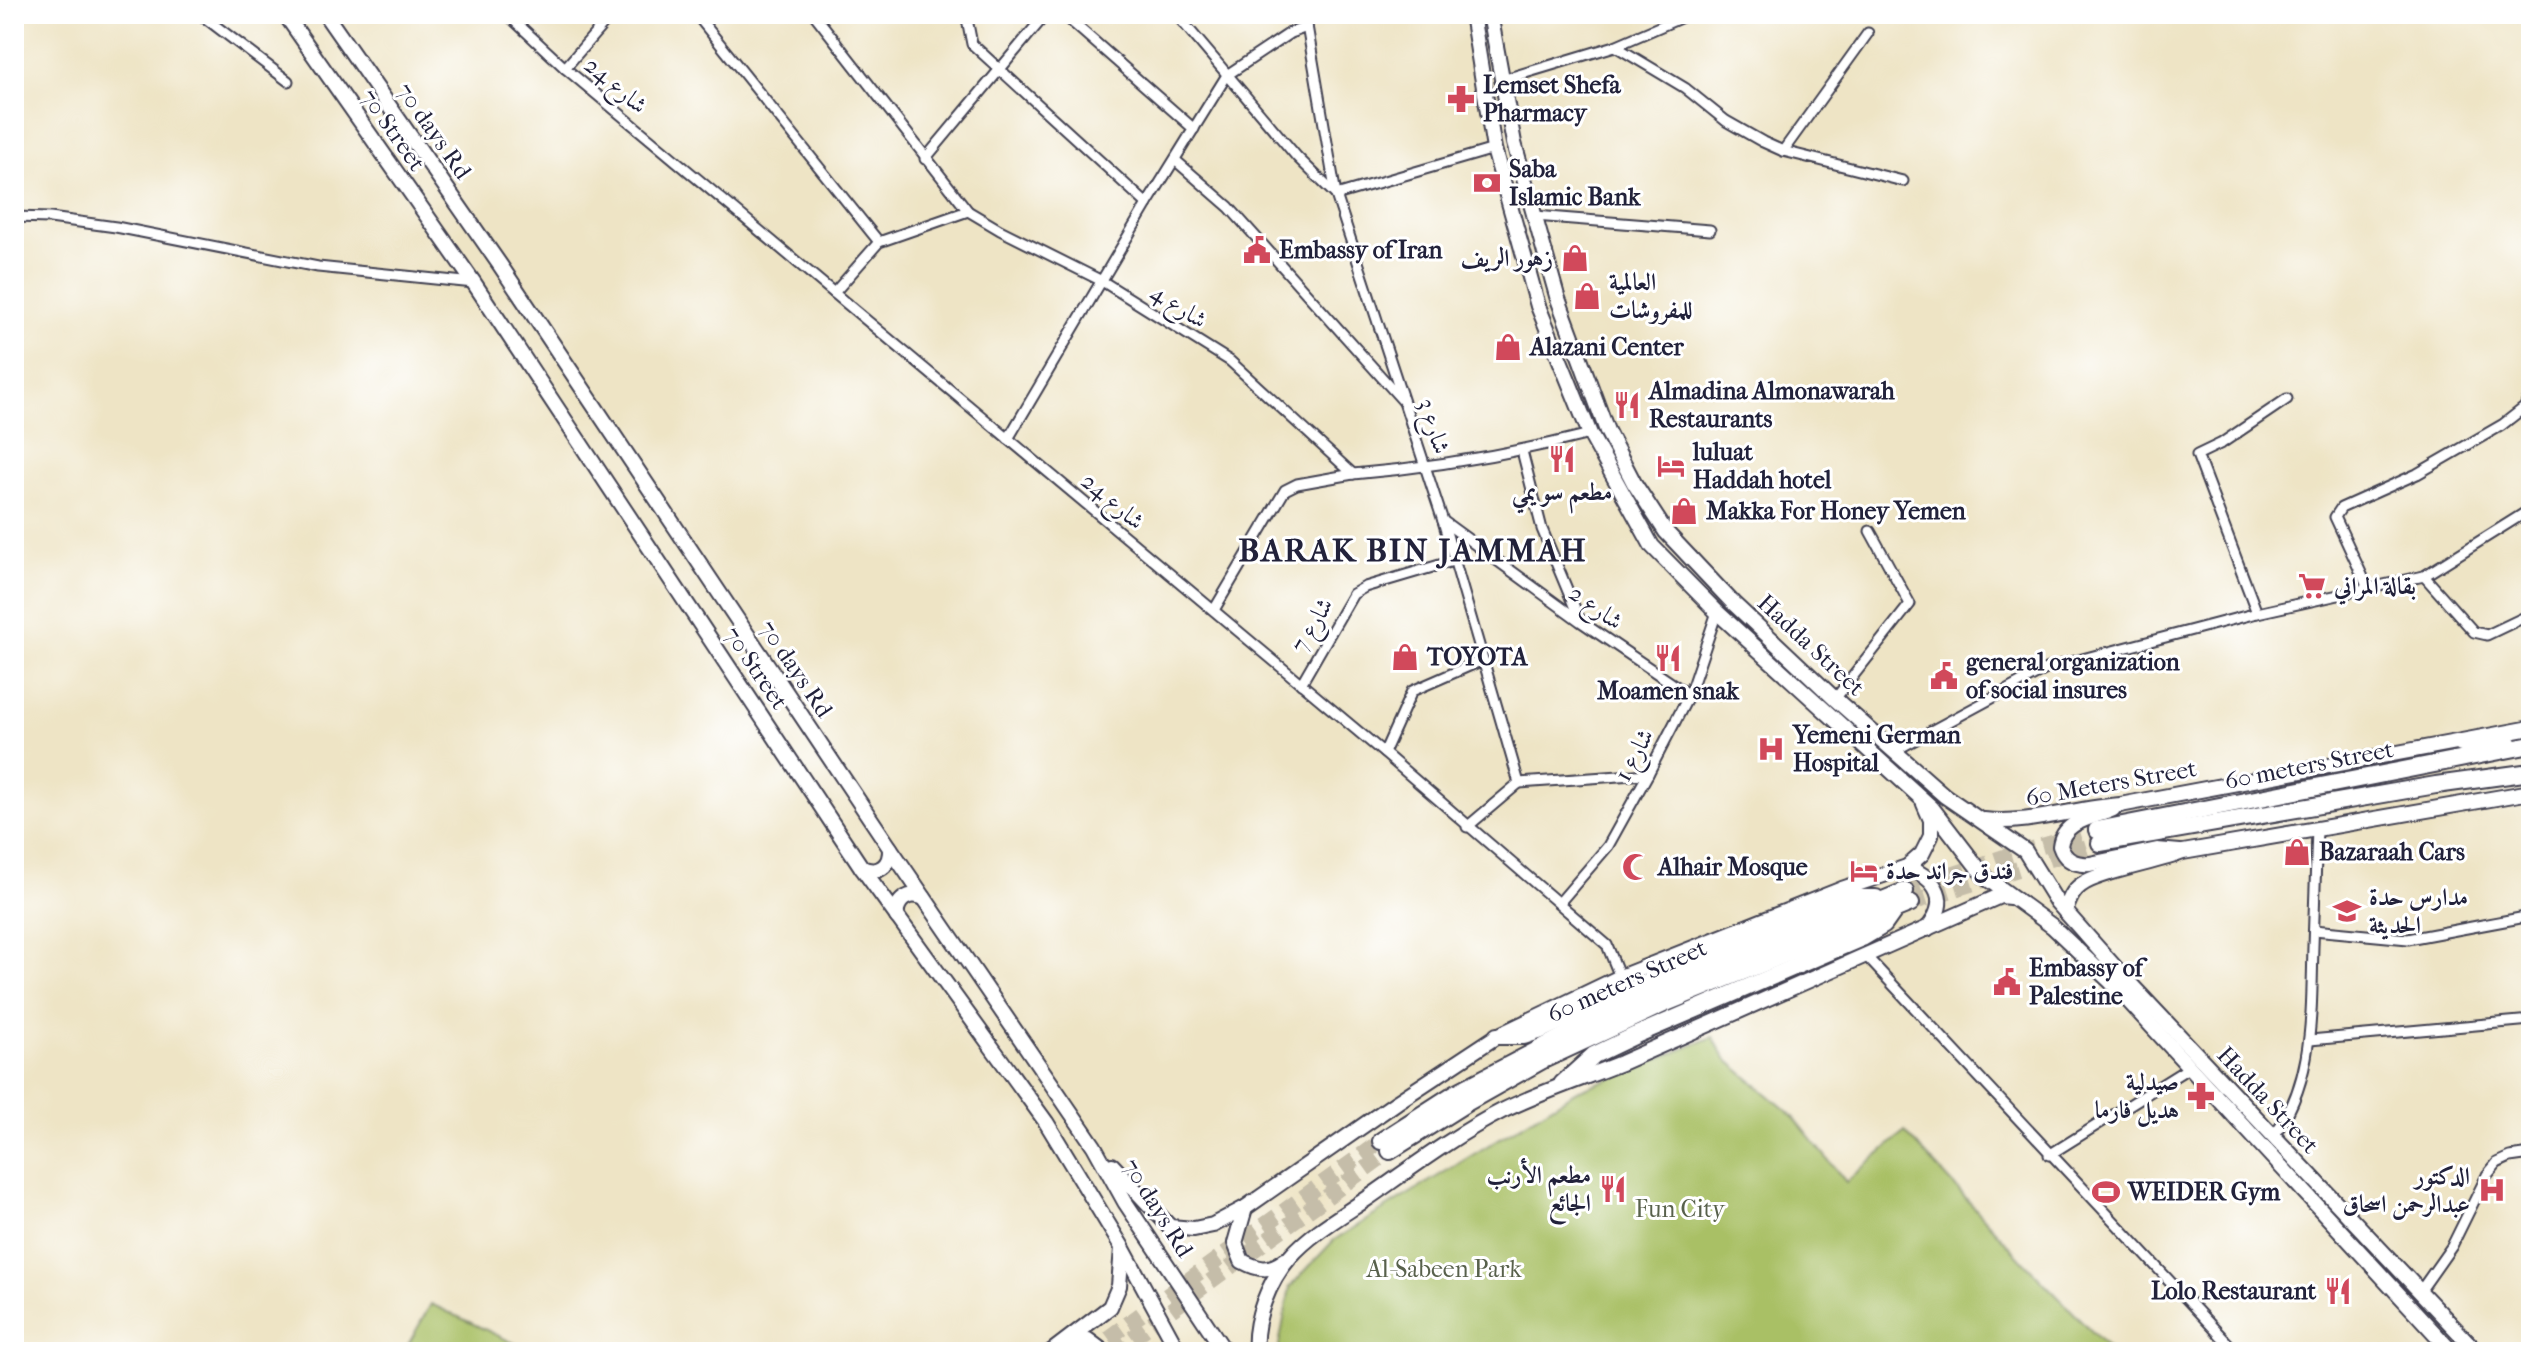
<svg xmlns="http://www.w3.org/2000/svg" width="2545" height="1366" font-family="'IM FELL French Canon',Amiri,serif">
	<rect width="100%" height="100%" fill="#fff"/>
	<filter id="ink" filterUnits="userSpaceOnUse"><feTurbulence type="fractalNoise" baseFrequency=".0125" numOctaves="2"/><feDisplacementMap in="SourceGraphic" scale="16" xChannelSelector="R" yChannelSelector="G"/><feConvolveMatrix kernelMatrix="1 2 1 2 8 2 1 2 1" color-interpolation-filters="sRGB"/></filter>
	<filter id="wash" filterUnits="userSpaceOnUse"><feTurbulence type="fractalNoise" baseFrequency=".006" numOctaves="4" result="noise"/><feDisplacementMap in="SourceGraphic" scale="32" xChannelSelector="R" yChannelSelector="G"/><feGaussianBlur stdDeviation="1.8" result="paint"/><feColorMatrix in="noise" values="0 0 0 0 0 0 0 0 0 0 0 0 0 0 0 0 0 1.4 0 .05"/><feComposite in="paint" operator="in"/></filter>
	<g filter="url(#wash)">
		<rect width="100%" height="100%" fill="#eee4c5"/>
		<g fill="#a9c065" stroke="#667150" stroke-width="2">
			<polygon points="1713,1037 1725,1058 1793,1116 1846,1182 1905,1132 2025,1263 2112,1352 1281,1352 1279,1345 1290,1287 1334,1240 1575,1092"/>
			<polygon points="431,1304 533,1352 404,1352"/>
		</g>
	</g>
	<g filter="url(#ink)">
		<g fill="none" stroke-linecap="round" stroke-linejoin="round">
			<g stroke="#c5bda9" stroke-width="16" stroke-dasharray="16 8" stroke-linecap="butt">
				<polyline points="1905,891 2004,857 2097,830"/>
				<polyline points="1911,903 2100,843"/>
				<polyline points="1089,1352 1381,1141"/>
				<polyline points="1113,1352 1390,1151"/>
			</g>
			<g stroke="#413f50" stroke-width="13">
				<g id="street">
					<polyline points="200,14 288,81"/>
					<polyline points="507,14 565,68 1384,753 1607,945 1620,977"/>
					<polyline points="696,14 879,242"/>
					<path d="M814 14 968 211 1000 230 1102 281 1230 361 1353 474C1434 467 1511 454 1590 434"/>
					<polyline points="966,14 972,44 1147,204"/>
					<polyline points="1063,14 1194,129"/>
					<polyline points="1176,14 1297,157 1336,195 1494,149"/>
					<polyline points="1305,14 1336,195 1443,521 1519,783"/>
					<polyline points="1615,46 1685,88 1726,121 1763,142 1783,151 1903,181"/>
					<polyline points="565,68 612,14"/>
					<polyline points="1502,80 1615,46 1689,14"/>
					<polyline points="1783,151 1868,33"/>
					<polyline points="925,159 1046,14"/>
					<polyline points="1175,160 1229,207 1403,401"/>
					<polyline points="1535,216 1710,230"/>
					<polyline points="14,217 50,218 116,227 318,267 474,283"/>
					<polyline points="834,293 879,242 968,211"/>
					<polyline points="1008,439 1147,204 1227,75 1290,33 1307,27"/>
					<polyline points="1522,451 1542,529 1579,618"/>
					<polyline points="1443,521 1580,621 1689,695"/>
					<polyline points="2424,576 2531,509"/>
					<polyline points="2368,588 2335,517 2341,508 2417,474 2502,425 2525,407 2531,391"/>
					<polyline points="1214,610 1285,490 1297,484 1353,474"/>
					<polyline points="2257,613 2197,455 2222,443 2287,399"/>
					<polyline points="1301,684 1353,594 1365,587 1453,561"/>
					<polyline points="1835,699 1910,604 1870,531"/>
					<polyline points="1896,750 2048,668 2257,613 2424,576 2474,632 2487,635 2531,614"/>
					<polyline points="1384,753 1412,691 1483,660"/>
					<polyline points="1519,783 1648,774"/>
					<polyline points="1467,827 1519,783"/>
					<polyline points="1560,902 1608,846 1648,774 1689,695 1717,612"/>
					<polyline points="2314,930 2408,939 2531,916"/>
					<polyline points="1866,956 2236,1352"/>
					<polyline points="2310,1040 2531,1020"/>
					<path d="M2272 1137C2315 1085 2311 1010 2313 946 2314 907 2316 867 2317 828"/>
					<polyline points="2049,1155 2190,1067"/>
					<polyline points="2421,1290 2452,1246 2487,1175 2497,1163 2510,1157 2531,1154"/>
				</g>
			</g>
			<g stroke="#413f50" stroke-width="18">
				<g id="primary">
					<polyline points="285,14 474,283 862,868 1046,1122 1122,1247 1179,1352"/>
					<polyline points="325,14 500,265 890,848 1094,1146 1125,1202 1225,1352"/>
					<polyline points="1472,14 1494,149 1538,306 1590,434 1652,546 1717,612 1932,808 1985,877 2052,926 2111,982 2452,1352"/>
					<polyline points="1490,14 1514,143 1557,296 1607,431 1634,483 1666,532 1733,603 1835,699 1945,796 2025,851 2056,901 2120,973 2477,1352"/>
					<path d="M2113 809C2093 818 2063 820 2060 846 2065 861 2076 865 2090 864L2157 850 2180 852"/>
					<path d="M1984 820C2030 825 2075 808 2120 805L2531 728"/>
					<path d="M1907 867C1937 879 1951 900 1927 929"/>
					<path d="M862 868C878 875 891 866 890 848"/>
					<path d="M2065 911C2069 901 2072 891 2081 885 2097 872 2159 862 2183 852L2531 792"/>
					<path d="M897 917C895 900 909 891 924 898"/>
					<polyline points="1112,1165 1170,1227 1194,1229 1213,1225 1245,1208 1397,1102 1497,1036 1620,977 1842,889 1907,867 1922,854 1931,836 1931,820 1924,804"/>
					<path d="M1245 1208 1235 1243 1242 1261C1259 1270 1269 1272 1285 1260"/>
					<polyline points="1069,1341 1088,1340 1104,1352"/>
					<polyline points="1051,1352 1110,1307 1119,1286 1122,1248"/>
					<path d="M1256 1352C1253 1320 1269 1281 1290 1257 1311 1233 1343 1215 1368 1198 1411 1168 1455 1135 1502 1111 1541 1092 1581 1079 1621 1063L2000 896 2010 897"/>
				</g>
			</g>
			<g stroke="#413f50" stroke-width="20">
				<g id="highway">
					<polyline points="2461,743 2509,744"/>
					<polyline points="2097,830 2531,745"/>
					<polyline points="2100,843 2436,785 2531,772"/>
					<polyline points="1497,1036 1524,1036 1539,1031 1592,1006 1831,906 1855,898 1876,898"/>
					<polyline points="1562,1084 1594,1055 1636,1035 1862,938 1884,925 1896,908"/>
					<polyline points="1381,1141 1457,1092 1593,1021 1659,991 1905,891"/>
					<polyline points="1390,1151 1468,1102 1541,1061 1666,1003 1911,903"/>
				</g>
			</g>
			<use href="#street" stroke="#fff" stroke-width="9"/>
			<use href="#primary" stroke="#fff" stroke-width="14"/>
			<use href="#highway" stroke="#fff" stroke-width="16"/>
		</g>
	</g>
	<defs>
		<g id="pharmacy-bare" transform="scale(2.16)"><path d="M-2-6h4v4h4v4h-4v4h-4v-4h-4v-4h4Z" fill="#d1495b" stroke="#fff" stroke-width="2.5" paint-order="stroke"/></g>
		<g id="bank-bare" transform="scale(2.16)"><path d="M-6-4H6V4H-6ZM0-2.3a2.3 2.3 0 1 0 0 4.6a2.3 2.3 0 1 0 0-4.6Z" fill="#d1495b" stroke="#fff" stroke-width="2.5" paint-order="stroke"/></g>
		<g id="civic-bare" transform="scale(2.16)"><path d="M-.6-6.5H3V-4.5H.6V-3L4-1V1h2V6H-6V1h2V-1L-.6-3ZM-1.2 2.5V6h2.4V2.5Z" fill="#d1495b" stroke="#fff" stroke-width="2.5" paint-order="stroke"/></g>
		<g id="shop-bare" transform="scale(2.16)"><path d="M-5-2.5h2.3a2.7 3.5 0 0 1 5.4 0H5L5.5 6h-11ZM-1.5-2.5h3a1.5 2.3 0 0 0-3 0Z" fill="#d1495b" stroke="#fff" stroke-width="2.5" paint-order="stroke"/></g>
		<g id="restaurant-bare" transform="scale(2.16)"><path d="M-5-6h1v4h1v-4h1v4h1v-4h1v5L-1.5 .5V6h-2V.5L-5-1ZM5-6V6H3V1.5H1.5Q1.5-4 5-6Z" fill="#d1495b" stroke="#fff" stroke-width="2.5" paint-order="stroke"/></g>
		<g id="hotel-bare" transform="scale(2.16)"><path d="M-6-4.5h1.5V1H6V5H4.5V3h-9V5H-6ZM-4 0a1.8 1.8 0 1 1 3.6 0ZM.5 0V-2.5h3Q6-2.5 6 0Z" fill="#d1495b" stroke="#fff" stroke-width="2.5" paint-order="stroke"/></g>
		<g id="supermarket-bare" transform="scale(2.16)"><path d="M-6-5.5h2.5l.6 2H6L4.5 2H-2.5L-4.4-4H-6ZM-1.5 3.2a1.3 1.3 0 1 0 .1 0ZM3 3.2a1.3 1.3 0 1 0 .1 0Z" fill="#d1495b" stroke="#fff" stroke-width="2.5" paint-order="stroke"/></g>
		<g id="hospital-bare" transform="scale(2.16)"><path d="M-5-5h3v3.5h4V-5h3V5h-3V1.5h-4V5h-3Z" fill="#d1495b" stroke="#fff" stroke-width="2.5" paint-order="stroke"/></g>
		<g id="mosque-bare" transform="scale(2.16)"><path d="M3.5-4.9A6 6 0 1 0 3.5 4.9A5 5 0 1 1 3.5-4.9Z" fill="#d1495b" stroke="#fff" stroke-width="2.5" paint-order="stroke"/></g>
		<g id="school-bare" transform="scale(2.16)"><path d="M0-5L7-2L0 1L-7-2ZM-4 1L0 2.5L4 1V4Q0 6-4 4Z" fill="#d1495b" stroke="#fff" stroke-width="2.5" paint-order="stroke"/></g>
		<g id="stadium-bare" transform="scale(2.16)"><path d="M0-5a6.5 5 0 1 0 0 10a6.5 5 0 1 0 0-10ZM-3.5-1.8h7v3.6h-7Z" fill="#d1495b" stroke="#fff" stroke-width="2.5" paint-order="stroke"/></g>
	</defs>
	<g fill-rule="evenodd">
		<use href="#pharmacy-bare" x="1461" y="99"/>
		<use href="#bank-bare" x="1487" y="183"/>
		<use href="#civic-bare" x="1257" y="250"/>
		<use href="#shop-bare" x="1575" y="258"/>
		<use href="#shop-bare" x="1587" y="296"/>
		<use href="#shop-bare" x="1508" y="347"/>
		<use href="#restaurant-bare" x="1627" y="405"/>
		<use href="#restaurant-bare" x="1562" y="459"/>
		<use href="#hotel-bare" x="1671" y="466"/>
		<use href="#shop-bare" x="1684" y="511"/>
		<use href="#supermarket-bare" x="2312" y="586"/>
		<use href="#shop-bare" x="1405" y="657"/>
		<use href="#restaurant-bare" x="1668" y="658"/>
		<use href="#civic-bare" x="1944" y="676"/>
		<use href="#hospital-bare" x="1771" y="749"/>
		<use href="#shop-bare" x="2297" y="852"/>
		<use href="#mosque-bare" x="1636" y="867"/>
		<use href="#hotel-bare" x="1864" y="871"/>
		<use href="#school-bare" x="2347" y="911"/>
		<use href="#civic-bare" x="2007" y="982"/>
		<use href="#pharmacy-bare" x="2201" y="1096"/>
		<use href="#restaurant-bare" x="1613" y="1189"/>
		<use href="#hospital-bare" x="2492" y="1190"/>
		<use href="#stadium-bare" x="2106" y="1192"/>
		<use href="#restaurant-bare" x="2338" y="1291"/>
	</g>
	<g text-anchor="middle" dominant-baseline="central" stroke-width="6" stroke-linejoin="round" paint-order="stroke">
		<g font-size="24" fill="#22223b" stroke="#fff">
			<text transform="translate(616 85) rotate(40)">شارع 24</text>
			<text transform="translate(393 130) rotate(55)">70 Street</text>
			<text transform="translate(434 131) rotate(55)">70 days Rd</text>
			<text transform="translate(1179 306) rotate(32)">شارع 4</text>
			<text transform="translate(1434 426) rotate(72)">شارع 3</text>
			<text transform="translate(1113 501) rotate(40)">شارع 24</text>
			<text transform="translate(1596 607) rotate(35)">شارع 2</text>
			<text transform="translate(1312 625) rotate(-60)">شارع 7</text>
			<text transform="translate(1811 645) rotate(43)">Hadda Street</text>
			<text transform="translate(756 668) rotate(56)">70 Street</text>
			<text transform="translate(796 669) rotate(56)">70 days Rd</text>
			<text transform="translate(1634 755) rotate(-62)">شارع 1</text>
			<text transform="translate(2309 765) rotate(-11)">60 meters Street</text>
			<text transform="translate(2111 783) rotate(-10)">60 Meters Street</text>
			<text transform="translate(1627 981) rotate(-24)">60 meters Street</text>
			<text transform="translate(2268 1100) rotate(47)">Hadda Street</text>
			<text transform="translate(1158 1208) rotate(58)">70 days Rd</text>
		</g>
		<g font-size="24" font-weight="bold" fill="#22223b" stroke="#fff" text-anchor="start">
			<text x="1483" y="85">Lemset Shefa<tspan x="1483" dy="28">Pharmacy</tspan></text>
			<text x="1509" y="169">Saba<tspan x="1509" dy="28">Islamic Bank</tspan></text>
			<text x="1279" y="250">Embassy of Iran</text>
			<text x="1553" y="258" text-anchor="end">زهور الريف</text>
			<text x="1609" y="282">العالمية<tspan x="1609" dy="28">للمفروشات</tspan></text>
			<text x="1530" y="347">Alazani Center</text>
			<text x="1649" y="391">Almadina Almonawarah<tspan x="1649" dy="28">Restaurants</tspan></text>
			<text x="1693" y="452">luluat<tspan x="1693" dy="28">Haddah hotel</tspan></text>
			<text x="1562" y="492" text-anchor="middle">مطعم سو يمي</text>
			<text x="1706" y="511">Makka For Honey Yemen</text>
			<text x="2334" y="586">بقالة المراني</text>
			<text x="1427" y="657">TOYOTA</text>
			<text x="1966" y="662">general organization<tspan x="1966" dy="28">of social insures</tspan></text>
			<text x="1668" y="691" text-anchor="middle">Moamen snak</text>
			<text x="1793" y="735">Yemeni German<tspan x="1793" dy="28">Hospital</tspan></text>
			<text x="2319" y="852">Bazaraah Cars</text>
			<text x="1658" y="867">Alhair Mosque</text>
			<text x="1886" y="871">فندق جراند حدة</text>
			<text x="2369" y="897">مدارس حدة<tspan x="2369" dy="28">الحديثة</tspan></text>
			<text x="2029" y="968">Embassy of<tspan x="2029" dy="28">Palestine</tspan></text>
			<text x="2179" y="1082" text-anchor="end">صيدلية<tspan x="2179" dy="28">هديل فارما</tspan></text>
			<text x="1591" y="1175" text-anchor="end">مطعم الأرنب<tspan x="1591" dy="28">الجائع</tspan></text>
			<text x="2470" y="1176" text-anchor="end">الدكتور<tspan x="2470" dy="28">عبدالرحمن اسحاق</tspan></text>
			<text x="2128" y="1192">WEIDER Gym</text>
			<text x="2316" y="1291" text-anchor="end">Lolo Restaurant</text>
		</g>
		<g font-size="24" fill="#58614c" stroke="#fff">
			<text x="1680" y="1209">Fun City</text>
			<text x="1444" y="1269">Al-Sabeen Park</text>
		</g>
		<g font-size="32" font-weight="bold" letter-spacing="2" fill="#22223b" stroke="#fff">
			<text x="1413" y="550">BARAK BIN JAMMAH</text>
		</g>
	</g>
	<rect width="2545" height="1366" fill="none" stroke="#fff" stroke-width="48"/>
</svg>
